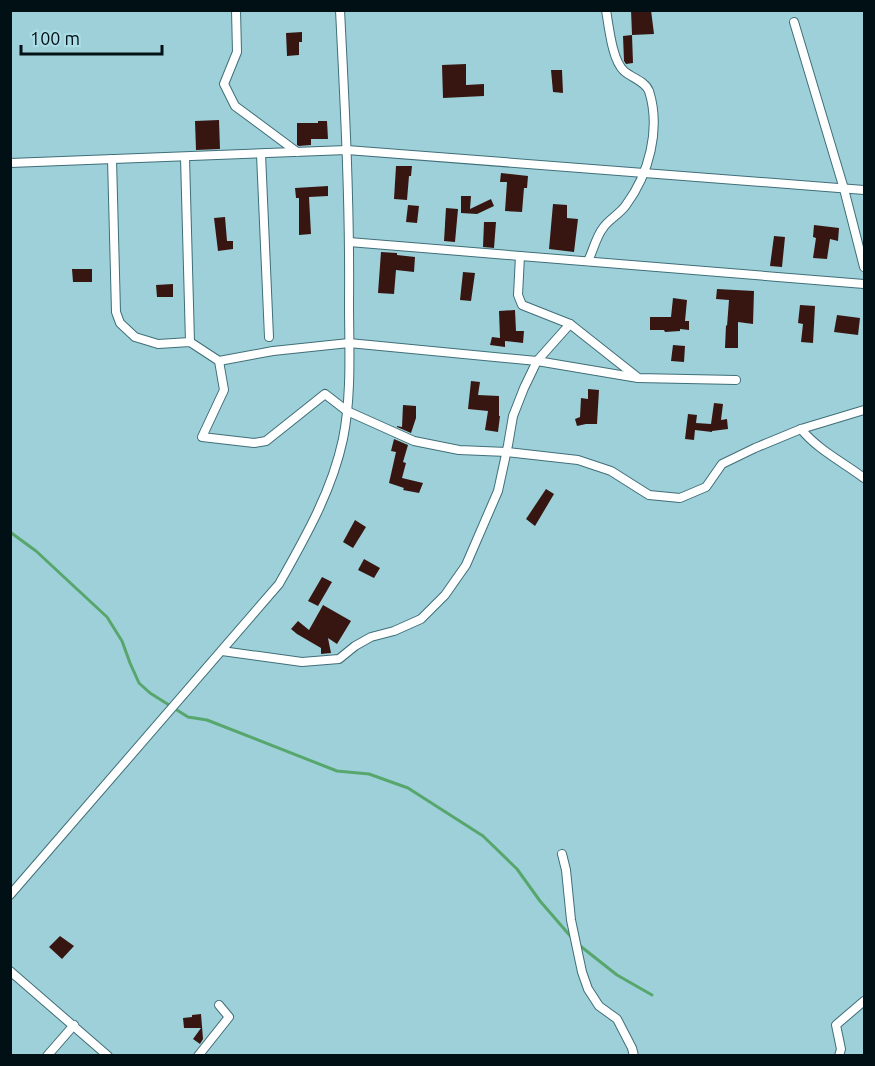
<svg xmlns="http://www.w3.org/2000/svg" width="875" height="1066" font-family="Ubuntu,sans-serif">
	<rect width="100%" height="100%" fill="#9ed0da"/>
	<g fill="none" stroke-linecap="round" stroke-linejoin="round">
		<g stroke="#57a76d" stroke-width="3">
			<polyline points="10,532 36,551 107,617 122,641 130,663 139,683 150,693 188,717 207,720 337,771 369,774 408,788 483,836 517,869 540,901 572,938"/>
			<polyline points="579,945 617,975 652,995"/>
		</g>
	</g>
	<g fill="#371611">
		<polygon points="631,10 651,10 654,34 632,35"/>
		<polygon points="302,32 302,42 299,42 299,55 287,56 286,33"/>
		<polygon points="632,35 633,63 626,64 624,61 623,36"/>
		<polygon points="466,64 466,85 484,84 484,96 443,98 442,65"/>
		<polygon points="551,70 562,70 563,93 553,92"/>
		<polygon points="219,120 220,149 196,150 195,121"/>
		<polygon points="318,121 327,121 328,139 311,139 311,145 299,146 297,145 297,123 318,123"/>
		<polygon points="396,166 412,166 411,176 409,176 407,200 394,199"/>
		<polygon points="501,173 528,176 527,188 524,188 522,212 505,211 507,182 500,182"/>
		<polygon points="328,186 328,196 309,197 311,234 299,235 299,198 296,198 295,188"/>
		<polygon points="461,196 471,196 470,209 491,199 494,206 477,214 461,213"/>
		<polygon points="553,204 567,205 567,218 578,219 574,252 549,249"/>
		<polygon points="408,205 419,206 417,223 406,222"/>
		<polygon points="446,208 458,209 455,242 444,241"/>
		<polygon points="225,217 227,241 233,241 233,249 218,251 214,218"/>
		<polygon points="484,222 496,222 494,248 483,247"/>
		<polygon points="814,225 839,228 838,241 830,239 827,259 813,258 816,238 813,237"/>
		<polygon points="774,236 785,237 782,267 770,266"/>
		<polygon points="381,252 397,253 397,255 415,257 414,272 396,270 394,294 378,293"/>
		<polygon points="72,269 92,269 92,282 73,282"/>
		<polygon points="463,272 475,273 471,301 460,300"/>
		<polygon points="173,284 173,297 157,297 156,285"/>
		<polygon points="717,289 754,291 753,324 738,322 738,348 725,348 726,325 727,326 729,300 716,299"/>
		<polygon points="673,298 687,300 685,321 689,321 689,330 680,329 680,331 665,332 664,330 650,330 650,317 671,317"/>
		<polygon points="800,305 815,306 813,343 801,342 803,324 798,323"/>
		<polygon points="515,310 516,331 524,331 523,343 505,341 505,347 490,345 492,337 500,338 499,311"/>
		<polygon points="837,315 860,318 858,335 834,332"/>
		<polygon points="673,345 685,346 684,362 671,361"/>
		<polygon points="471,381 480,382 478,395 499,396 499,416 500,416 498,432 485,430 488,411 468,409"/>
		<polygon points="588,389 599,390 597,424 586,424 577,426 575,419 580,417 581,398 588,399"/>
		<polygon points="714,403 723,404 721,420 727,419 728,429 712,431 712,432 695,430 694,440 685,439 688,414 697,415 696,423 711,424"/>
		<polygon points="403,405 416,406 416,418 411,433 397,427 397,426 402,427"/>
		<polygon points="394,439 408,445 403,462 406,463 402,478 423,483 419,493 403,490 404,488 389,483 396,452 391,451"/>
		<polygon points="546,489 554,494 535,526 526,519"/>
		<polygon points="355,520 366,527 353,548 343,542"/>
		<polygon points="364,559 380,568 374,578 358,570"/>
		<polygon points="322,577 332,582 318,606 308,601"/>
		<polygon points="323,605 351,621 337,644 328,638 331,653 321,654 321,648 297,634 291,629 298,621 309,630"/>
		<polygon points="60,936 74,946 62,959 49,947"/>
		<polygon points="201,1014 203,1039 200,1044 193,1039 201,1028 184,1028 183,1018 192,1017 192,1015"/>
	</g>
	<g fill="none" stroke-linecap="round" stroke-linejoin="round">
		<g stroke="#3f6f78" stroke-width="10">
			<g id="street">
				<polyline points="236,10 237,52 224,84 235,106 297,152"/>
				<polyline points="794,22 844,189 864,267"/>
				<polyline points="261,154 269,337"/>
				<polyline points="185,157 190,342"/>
				<polyline points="112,159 116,312 120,323 135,337 158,344 190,342 219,361 273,351 349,343 537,361 638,378 736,380"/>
				<polyline points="10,163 347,150 864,190"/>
				<polyline points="349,242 864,284"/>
				<polyline points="520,256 518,295 522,305 570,324 637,377"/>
				<path d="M588 261C593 251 596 237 603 228 609 219 620 214 626 205 649 174 661 129 649 91 645 81 632 78 624 71 612 60 609 27 606 10"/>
				<polyline points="219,361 224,390 202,437 254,443 266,441 325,394 347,411 414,441 459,450 507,452 578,460 611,471 649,495 680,498 706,487 722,464 755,448 801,429 864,410"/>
				<path d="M801 429C818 450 843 462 864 478"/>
				<polyline points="222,651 302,662 339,659 355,646 371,637 394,631 421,619 445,595 466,565 498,491 508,445 513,416 524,388 537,361 570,324"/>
				<polyline points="562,854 566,870 571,920 582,972 588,989 599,1006 617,1019 632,1048 634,1056"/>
				<path d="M10 895 279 584C305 538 332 491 343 439 352 394 349 347 349 302 350 205 345 108 340 10"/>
				<polyline points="10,971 108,1056"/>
				<polyline points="47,1056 74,1025"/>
				<polyline points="198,1056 229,1017 219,1005"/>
				<polyline points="839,1056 841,1049 836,1025 864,1001"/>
			</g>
		</g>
		<use href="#street" stroke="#fff" stroke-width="8"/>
	</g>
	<rect width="875" height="1066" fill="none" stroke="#011014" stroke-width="24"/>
	<path d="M21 45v9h141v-9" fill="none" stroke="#011014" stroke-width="3"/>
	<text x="30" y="45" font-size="18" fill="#011014" stroke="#abdde7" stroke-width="4.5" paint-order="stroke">100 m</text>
</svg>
